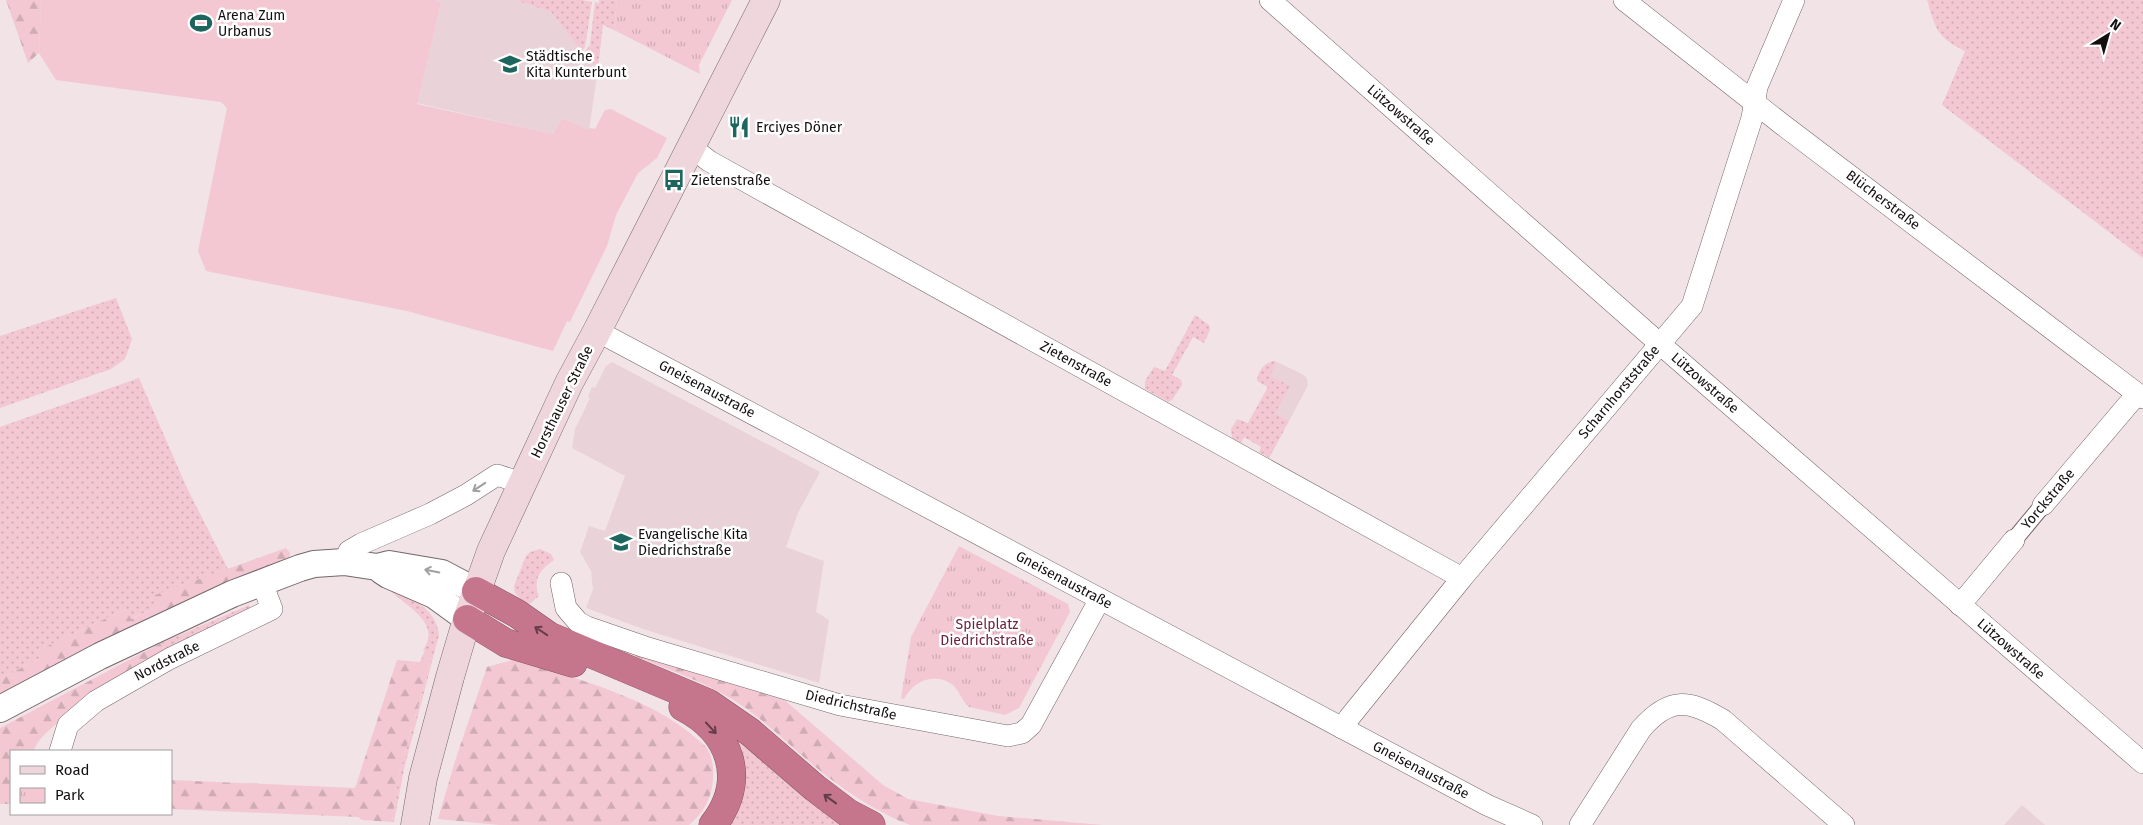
<svg xmlns="http://www.w3.org/2000/svg" width="2143" height="825" font-family="'Fira Sans',sans-serif">
	<defs>
		<pattern id="grass-dots" width="8" height="8" patternUnits="userSpaceOnUse" patternTransform="scale(1.25)"><rect width="8" height="8" fill="#f3c8d2"/><path d="M2 2h.1M6 6h.1" fill="none" stroke="#cfabb3" stroke-width="1.8" stroke-linecap="round"/></pattern>
		<pattern id="forest-firs" width="22" height="20" patternUnits="userSpaceOnUse" patternTransform="scale(1.25)"><rect width="22" height="20" fill="#f3c8d2"/><path d="M5 1l3.5 6h-7zM16 11l3.5 6h-7z" fill="#cfabb3"/></pattern>
		<pattern id="park-tufts" width="24" height="20" patternUnits="userSpaceOnUse" patternTransform="scale(1.25)"><rect width="24" height="20" fill="#f3c8d2"/><path d="M3 7l-1-3M5 7V3M7 7l1-3M15 17l-1-3M17 17v-4M19 17l1-3" fill="none" stroke="#cfabb3"/></pattern>
	</defs>
	<rect width="100%" height="100%" fill="#f1e3e6"/>
	<g fill="#e9d3d8">
		<polygon points="435,0 515,0 551,12 598,68 589,131 562,118 553,134 417,103 441,3"/>
		<polygon points="612,362 820,472 798,513 786,547 824,561 816,612 829,620 819,683 643,629 586,608 593,589 591,571 580,552 589,526 605,531 625,476 572,448 575,429 590,398 588,397 592,387 595,388 606,366"/>
		<polygon points="1277,362 1304,375 1307,379 1308,385 1306,389 1289,421 1275,413 1270,375"/>
		<polygon points="2022,805 2045,825 2004,825"/>
	</g>
	<g fill="url(#grass-dots)">
		<polygon points="515,0 582,0 592,2 585,47 582,51 551,12"/>
		<polygon points="599,0 617,0 614,30 603,25 598,68 584,53 590,45 595,2 599,3"/>
		<path d="M1927 0H2143V258L1942 105 1965 51C1936 37 1936 29 1927 0Z"/>
		<polygon points="116,298 132,339 125,359 111,369 0,408 0,336"/>
		<polygon points="1195,315 1209,325 1210,330 1204,343 1193,337 1172,375 1181,380 1182,385 1172,400 1168,402 1145,389 1145,381 1154,367 1165,371"/>
		<path d="M1274 361 1277 362 1270 376 1290 386 1275 413 1289 421 1269 458 1259 452 1261 447 1244 437 1241 443 1232 438 1231 429 1237 419 1248 423 1268 387 1257 381C1258 371 1264 363 1274 361Z"/>
		<polygon points="139,378 187,488 228,569 156,595 155,608 130,619 126,609 37,651 40,658 0,679 0,427"/>
		<path d="M540 549 551 554 554 560C541 569 532 579 539 596L527 606 515 593 514 586 526 556 530 552Z"/>
		<path d="M389 589C412 598 436 608 439 635L404 769 394 822H392L399 774 433 654 425 650 423 651C424 648 427 644 428 640 434 618 400 602 389 589Z"/>
		<polygon points="249,605 250,608 167,656 161,643"/>
		<polygon points="717,718 852,825 722,825"/>
	</g>
	<g fill="url(#forest-firs)">
		<polygon points="6,0 41,0 39,53 28,63"/>
		<polygon points="286,548 290,553 289,560 0,698 0,679 40,658 37,651 126,609 131,619 155,608 155,595"/>
		<path d="M161 643 167 656C140 671 40 723 34 751H11V804H0V728Z"/>
		<path d="M616 649 651 656 781 697 883 785 908 799 998 816 1103 825H910C874 811 842 789 813 765 791 746 770 726 747 709 708 681 660 667 616 649Z"/>
		<polygon points="425,650 430,650 433,654 399,774 392,822 362,820 358,817 171,809 171,780 355,788 397,660 420,662"/>
		<path d="M516 659C575 679 650 697 697 739 701 742 706 746 708 750 714 762 714 774 712 787 709 803 701 815 689 825H499L438 819 456 758 487 667Z"/>
	</g>
	<g fill="url(#park-tufts)">
		<polygon points="617,0 732,0 699,65 700,74 614,30"/>
		<path d="M959 546 1068 604 1070 612 1019 708 1005 715 969 707C962 701 960 692 953 685 935 671 913 681 904 699L901 698 911 637Z"/>
	</g>
	<polygon fill="#f3c8d2" points="41,0 435,0 441,3 417,104 553,134 562,118 588,130 590,128 595,129 605,110 611,109 667,138 657,158 638,173 616,215 607,246 570,322 567,321 553,351 407,311 206,271 198,251 227,108 221,102 56,80 39,53"/>
	<g fill="none" stroke-linecap="round" stroke-linejoin="round">
		<g stroke="#74686b" stroke-width="18">
			<polyline id="pedestrian" points="2014,540 2043,505"/>
		</g>
		<g stroke="#74686b" stroke-width="22">
			<g id="minor">
				<polyline points="1270,0 1660,344 2143,763"/>
				<polyline points="1624,0 1783,125 2143,398"/>
				<polyline points="691,147 709,161 1462,578"/>
				<polyline points="597,331 1487,805 1532,825"/>
				<polyline points="2043,505 2137,394"/>
				<polyline points="344,562 349,551 361,544 430,514 466,495 497,475 522,483"/>
				<polyline points="561,583 566,608 578,622 587,627 645,647 840,705 1008,736 1022,733 1031,725 1100,599"/>
				<polyline points="1960,605 2014,540"/>
				<polyline points="1342,728 1349,718 1462,578 1692,306 1752,118 1757,87 1794,0"/>
				<polyline points="60,751 68,725 96,701 169,659 272,609 262,583"/>
				<path d="M1580 825 1641 729C1669 697 1688 699 1723 720L1844 825"/>
			</g>
		</g>
		<g stroke="#74686b" stroke-width="28">
			<g id="tertiary">
				<polyline points="382,571 388,575 434,595 467,619"/>
				<polyline points="0,709 100,656 232,594 300,568 314,564 344,562 377,567 389,564 442,573 476,591"/>
			</g>
		</g>
		<g stroke="#74686b" stroke-width="29">
			<polyline id="secondary" points="415,825 423,778 450,677 467,619 491,551 569,383 597,331 766,0"/>
		</g>
		<g stroke="#875261" stroke-width="29">
			<g id="motorway">
				<polyline points="476,591 516,613 549,636 708,703 750,732 815,788 848,813 871,825"/>
				<polyline points="467,619 506,643 573,663"/>
				<path d="M683 707C731 732 748 780 713 825"/>
			</g>
		</g>
		<use href="#pedestrian" stroke="#fff" stroke-width="16"/>
		<use href="#minor" stroke="#fff" stroke-width="21"/>
		<use href="#tertiary" stroke="#fff" stroke-width="26"/>
		<use href="#secondary" stroke="#eed6dc" stroke-width="28"/>
		<use href="#motorway" stroke="#c6768c" stroke-width="28"/>
	</g>
	<defs><path id="oneway-shaft" d="M-6 0H5M1.5-3L5.5 0L1.5 3" fill="none" stroke-width="1.6" stroke-linecap="round" stroke-linejoin="round" transform="scale(1.25)"/></defs>
	<g stroke="#a19f9f">
		<use href="#oneway-shaft" transform="translate(479 487) rotate(147)"/>
		<use href="#oneway-shaft" transform="translate(432 571) rotate(-169)"/>
	</g>
	<g stroke="#643d48">
		<use href="#oneway-shaft" transform="translate(541 631) rotate(-146)"/>
		<use href="#oneway-shaft" transform="translate(711 728) rotate(47)"/>
		<use href="#oneway-shaft" transform="translate(830 799) rotate(-144)"/>
	</g>
	<defs>
		<g id="stadium-bare" transform="scale(1.725)"><path d="M0-5a6.5 5 0 1 0 0 10a6.5 5 0 1 0 0-10ZM-3.5-1.8h7v3.6h-7Z" fill="#1d665d" stroke="#fff" stroke-width="2.5" paint-order="stroke"/></g>
		<g id="school-bare" transform="scale(1.725)"><path d="M0-5L7-2L0 1L-7-2ZM-4 1L0 2.5L4 1V4Q0 6-4 4Z" fill="#1d665d" stroke="#fff" stroke-width="2.5" paint-order="stroke"/></g>
		<g id="restaurant-bare" transform="scale(1.725)"><path d="M-5-6h1v4h1v-4h1v4h1v-4h1v5L-1.5 .5V6h-2V.5L-5-1ZM5-6V6H3V1.5H1.5Q1.5-4 5-6Z" fill="#1d665d" stroke="#fff" stroke-width="2.5" paint-order="stroke"/></g>
		<g id="bus-bare" transform="scale(1.725)"><path d="M-5-6H5V4H4V6H2V4H-2V6H-4V4H-5ZM-3.5-4V0h7V-4ZM-3.5 1.2v1.5H-2V1.2ZM2 1.2v1.5H3.5V1.2Z" fill="#1d665d" stroke="#fff" stroke-width="2.5" paint-order="stroke"/></g>
	</defs>
	<g fill-rule="evenodd">
		<use href="#stadium-bare" x="201" y="23"/>
		<use href="#school-bare" x="510" y="64"/>
		<use href="#restaurant-bare" x="739" y="127"/>
		<use href="#bus-bare" x="674" y="180"/>
		<use href="#school-bare" x="621" y="542"/>
	</g>
	<g text-anchor="middle" dominant-baseline="central" stroke-width="5" stroke-linejoin="round" paint-order="stroke">
		<g font-size="14" fill="#130f10" stroke="#fff" text-anchor="start">
			<text x="218" y="15">Arena Zum<tspan x="218" dy="16">Urbanus</tspan></text>
			<text x="526" y="56">Städtische<tspan x="526" dy="16">Kita Kunterbunt</tspan></text>
			<text x="756" y="127">Erciyes Döner</text>
			<text x="691" y="180">Zietenstraße</text>
			<text x="638" y="534">Evangelische Kita<tspan x="638" dy="16">Diedrichstraße</tspan></text>
		</g>
		<g font-size="14" fill="#130f10" stroke="#fff">
			<text transform="translate(1401 115) rotate(41)">Lützowstraße</text>
			<text transform="translate(1883 200) rotate(37)">Blücherstraße</text>
			<text transform="translate(1076 364) rotate(29)">Zietenstraße</text>
			<text transform="translate(1705 383) rotate(41)">Lützowstraße</text>
			<text transform="translate(707 389) rotate(28)">Gneisenaustraße</text>
			<text transform="translate(1619 392) rotate(-50)">Scharnhorststraße</text>
			<text transform="translate(562 402) rotate(-64)">Horsthauser Straße</text>
			<text transform="translate(2048 499) rotate(-50)">Yorckstraße</text>
			<text transform="translate(1064 580) rotate(28)">Gneisenaustraße</text>
			<text transform="translate(2011 649) rotate(41)">Lützowstraße</text>
			<text transform="translate(167 661) rotate(-27)">Nordstraße</text>
			<text transform="translate(851 705) rotate(13)">Diedrichstraße</text>
			<text transform="translate(1421 770) rotate(28)">Gneisenaustraße</text>
		</g>
		<g font-size="14" fill="#6e223d" stroke="#fff">
			<text x="987" y="624">Spielplatz<tspan x="987" dy="16">Diedrichstraße</tspan></text>
		</g>
	</g>
	<rect x="10" y="750" width="162" height="65" fill="#ffffff" stroke="#a19f9f"/>
	<rect x="20" y="766" width="25" height="8" fill="#eed6dc" stroke="#a19f9f"/>
	<text x="55" y="775" font-size="15" fill="#130f10">Road</text>
	<rect x="20" y="788" width="25" height="15" fill="url(#park-tufts)" stroke="#a19f9f"/>
	<text x="55" y="800" font-size="15" fill="#130f10">Park</text>
	<g transform="translate(2108 35) rotate(37)" stroke="#ffffff" stroke-width="4" paint-order="stroke">
	<path d="M0-4L9 19L0 12L-9 19Z" fill="#130f10"/>
	<text y="-8" font-size="14" font-weight="bold" text-anchor="middle" fill="#130f10">N</text>
	</g>
</svg>
